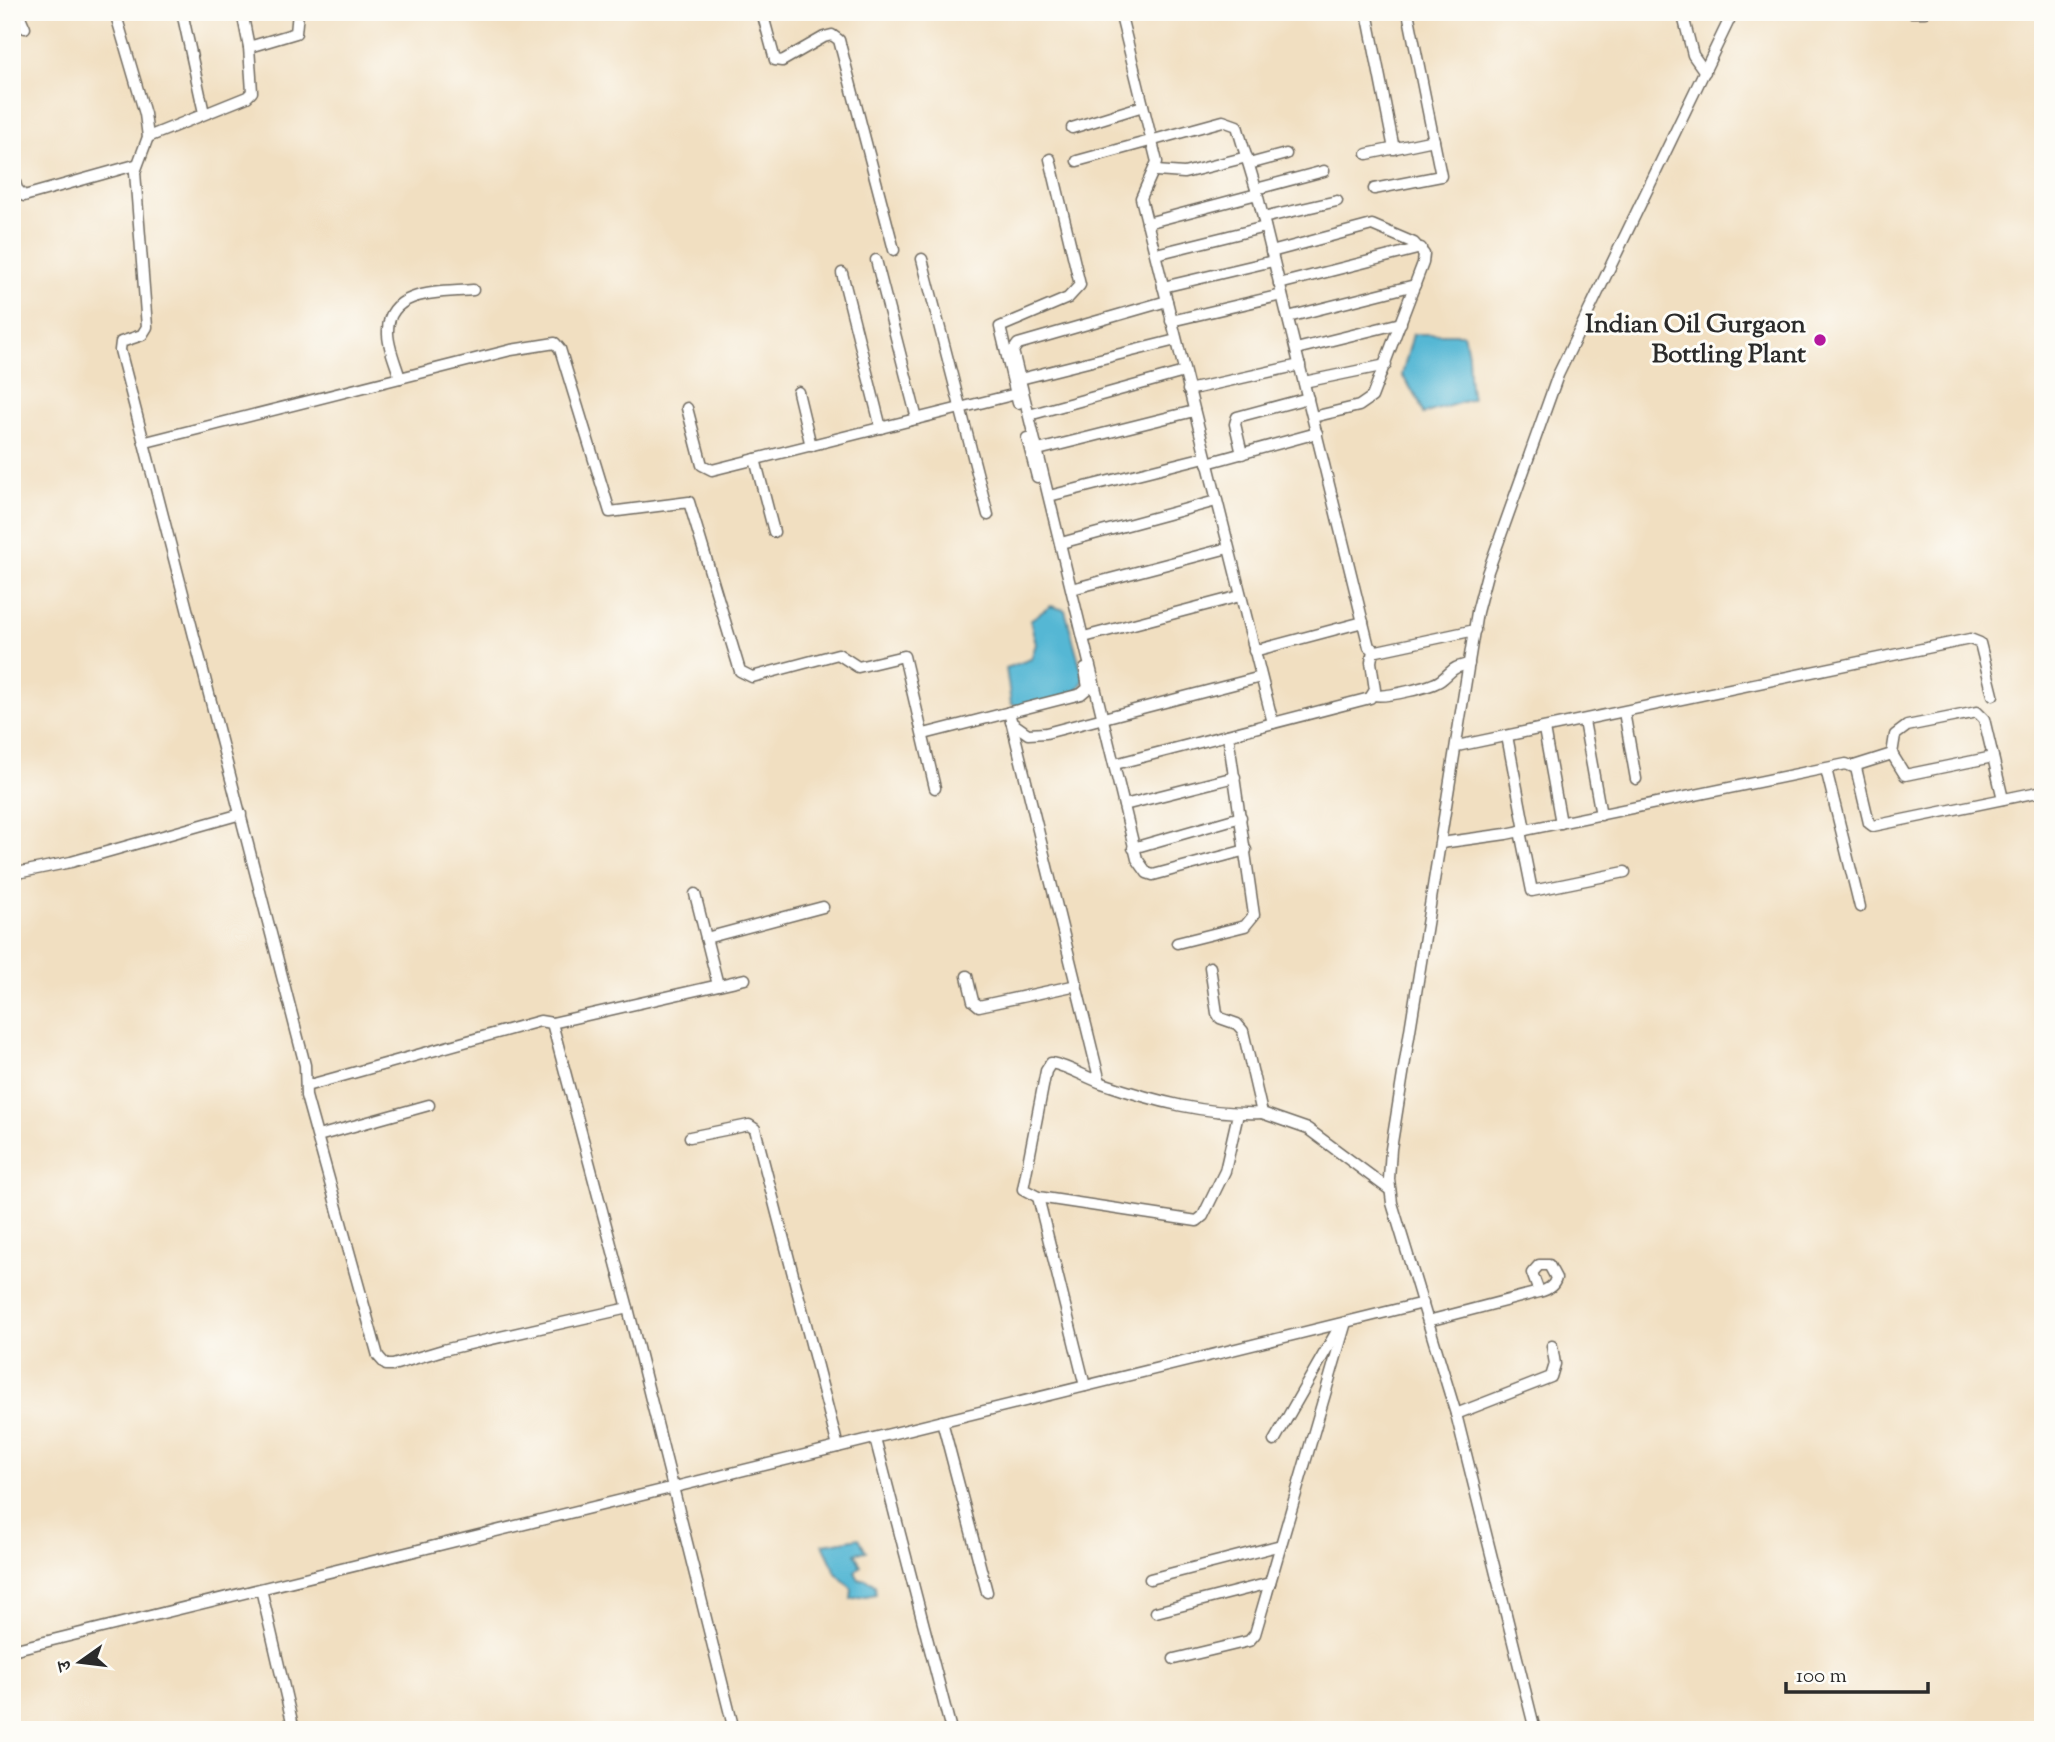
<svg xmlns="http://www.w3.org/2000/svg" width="2055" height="1742" font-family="'Sorts Mill Goudy','Noto Serif Devanagari',serif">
	<rect width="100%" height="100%" fill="#fdfcf7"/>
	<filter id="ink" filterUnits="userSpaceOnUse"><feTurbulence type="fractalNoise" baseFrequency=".0143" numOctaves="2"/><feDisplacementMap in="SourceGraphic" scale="14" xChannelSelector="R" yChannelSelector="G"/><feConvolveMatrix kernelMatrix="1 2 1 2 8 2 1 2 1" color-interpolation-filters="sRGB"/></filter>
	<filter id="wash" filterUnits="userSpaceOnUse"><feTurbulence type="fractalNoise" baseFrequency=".00686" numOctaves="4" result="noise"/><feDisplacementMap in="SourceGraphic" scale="28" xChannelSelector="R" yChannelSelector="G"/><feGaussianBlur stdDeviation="1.57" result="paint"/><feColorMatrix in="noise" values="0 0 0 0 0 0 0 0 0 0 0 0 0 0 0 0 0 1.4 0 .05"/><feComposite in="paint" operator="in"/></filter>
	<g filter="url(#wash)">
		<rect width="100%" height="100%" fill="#f1dfc1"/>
		<g fill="#55b7d4" stroke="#407180" stroke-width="2">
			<path d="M1413 334H1463C1472 359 1466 372 1472 399L1423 414 1419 401 1402 375Z"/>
			<polygon points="1051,606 1065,610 1084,680 1074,695 1022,708 1011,704 1006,668 1031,659 1036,644 1030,620"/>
			<polygon points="859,1538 866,1551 855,1553 861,1566 855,1572 859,1580 866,1579 875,1585 876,1594 851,1599 852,1589 836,1573 823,1544"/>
		</g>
	</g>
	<g filter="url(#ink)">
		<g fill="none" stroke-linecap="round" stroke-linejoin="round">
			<g stroke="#706a60" stroke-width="13">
				<g id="minor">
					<polyline points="18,12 25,28"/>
					<polyline points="115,12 145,114 148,137 135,172 147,327 142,335 121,342 120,350 305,1065 306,1096 378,1356 386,1365 393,1365 443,1350 628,1308"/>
					<polyline points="182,12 204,113"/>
					<polyline points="762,12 775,60 782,61 824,37 832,35 839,40 894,250"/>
					<polyline points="1120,12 1157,162 1141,198 1273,723"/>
					<polyline points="1367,12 1394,149"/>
					<polyline points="1682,12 1693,55 1705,72"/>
					<polyline points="1911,12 1925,12"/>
					<polyline points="249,47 296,33 298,12"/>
					<polyline points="1072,128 1143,106"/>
					<polyline points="148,137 247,97 252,92 249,47 242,12"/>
					<polyline points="1367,154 1434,140"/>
					<polyline points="1077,161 1223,121 1237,126 1256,189 1369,647 1377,651 1475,630"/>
					<polyline points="1249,164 1286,154"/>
					<polyline points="1156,171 1184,173 1247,157"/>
					<polyline points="12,172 17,189 24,196 135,165"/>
					<polyline points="1256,189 1324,171"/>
					<polyline points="1374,189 1441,176 1408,12"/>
					<polyline points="1263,218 1337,201"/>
					<polyline points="1147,223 1257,194"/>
					<polyline points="1271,252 1372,225 1414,243 1424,254 1423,263 1372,397 1359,406 1313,417"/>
					<polyline points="1156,254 1265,227"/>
					<polyline points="922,259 988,515"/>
					<polyline points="876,260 917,419"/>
					<polyline points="842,273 881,428"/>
					<polyline points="1279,284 1421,248"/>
					<polyline points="1163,287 1273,261"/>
					<polyline points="1167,301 1018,344 1013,351 1137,859 1147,873 1153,875 1246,850"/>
					<polyline points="1288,317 1415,285"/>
					<polyline points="1171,321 1282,295"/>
					<polyline points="1296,349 1401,323"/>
					<path d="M400 378C396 364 387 345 388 330 389 288 444 293 473 290"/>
					<polyline points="1020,379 1176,340"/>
					<polyline points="1304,382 1386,365"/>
					<polyline points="1188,390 1300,365"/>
					<polyline points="798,392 811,446"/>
					<polyline points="1018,403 1000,327 1068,298 1080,285 1050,159"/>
					<polyline points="687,408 702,465 712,470 1016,394"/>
					<polyline points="1029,415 1184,372"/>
					<polyline points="1027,438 1037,477"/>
					<polyline points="146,442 511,350 555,343 560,349 610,512 689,502 740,671 752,677 838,654 858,667 904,656 935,788"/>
					<polyline points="1038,450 1194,411"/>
					<polyline points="1242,454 1235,424 1237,417 1308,398"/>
					<polyline points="755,459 774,532"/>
					<polyline points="1207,463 1317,433"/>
					<polyline points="1049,496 1205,457"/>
					<polyline points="1061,543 1216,501"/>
					<polyline points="1072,589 1228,548"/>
					<polyline points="1084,637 1240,596"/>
					<polyline points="1254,651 1363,622"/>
					<path d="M1374 695C1384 698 1432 687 1441 680 1454 670 1450 668 1469 664"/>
					<polyline points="1009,712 1100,1082"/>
					<polyline points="1624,712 1636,779"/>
					<polyline points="1584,721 1601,815"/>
					<polyline points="1011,722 1028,734 1046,733 1261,677"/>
					<polyline points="1544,729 1561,823"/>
					<polyline points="924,734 1081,694 1088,688 1085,669"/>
					<polyline points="1507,736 1525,830"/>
					<polyline points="1457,746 1970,639 1980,643 1993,695"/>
					<polyline points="1892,754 1905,775 1993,757"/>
					<polyline points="1115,764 1370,698 1375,690 1371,662 1373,650"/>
					<polyline points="1854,766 1892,754 1895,735 1907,726 1977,712 1984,719 2003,799"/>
					<polyline points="1826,769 1860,907"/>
					<polyline points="1124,805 1235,777"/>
					<polyline points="1520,831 1532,891 1625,872"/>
					<polyline points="1441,843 1506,834 1846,764 1856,768 1869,823 1873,826 2043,791"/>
					<polyline points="1133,848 1241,817"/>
					<polyline points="12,874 71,862 241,814"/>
					<polyline points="695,894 718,985"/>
					<polyline points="706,938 823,907"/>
					<polyline points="1177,943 1245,926 1254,915 1228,735"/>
					<polyline points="1210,967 1217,1013 1220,1018 1237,1024 1243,1031 1262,1113 1308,1129 1390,1190"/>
					<polyline points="967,976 973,1001 979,1006 1077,985"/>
					<polyline points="552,1023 745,979"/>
					<polyline points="306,1086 540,1021 552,1023 628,1308 734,1730"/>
					<path d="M1238 1114 1225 1171 1203 1216 1197 1221 1038 1197 1023 1189 1046 1071 1051 1063C1068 1066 1085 1077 1102 1083 1154 1101 1206 1115 1262 1113"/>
					<polyline points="318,1136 429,1105"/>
					<polyline points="690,1137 749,1125 755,1129 838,1447"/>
					<polyline points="1038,1197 1085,1386"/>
					<path d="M1428 1321 1539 1292C1547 1290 1554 1287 1556 1278L1549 1265H1539L1532 1273 1539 1292"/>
					<polyline points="1456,1414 1551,1377 1555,1364 1552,1346"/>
					<polyline points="942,1421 987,1592"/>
					<polyline points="875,1438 951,1730"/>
					<polyline points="1274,1441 1341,1324"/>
					<polyline points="1150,1579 1281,1545"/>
					<polyline points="261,1589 294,1730"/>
					<polyline points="1156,1612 1270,1583"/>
					<polyline points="12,1650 1423,1303"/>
					<polyline points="1174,1659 1249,1641 1255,1634 1346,1322"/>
					<polyline points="1535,1730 1456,1414 1392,1203 1389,1179 1391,1149 1477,612 1487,574 1558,375 1733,12"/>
				</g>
			</g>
			<use href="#minor" stroke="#fff" stroke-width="10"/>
		</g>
	</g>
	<circle fill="#b5179e" stroke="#fdfcf7" stroke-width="2.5" cx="1820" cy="340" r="7"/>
	<g text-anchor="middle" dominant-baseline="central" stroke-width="6" stroke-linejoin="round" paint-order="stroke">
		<g font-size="26" font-weight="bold" fill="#2b2b2b" stroke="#fdfcf7" text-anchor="end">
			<text x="1806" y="325">Indian Oil Gurgaon<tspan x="1806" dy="30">Bottling Plant</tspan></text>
		</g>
	</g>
	<rect width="2055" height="1742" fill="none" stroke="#fdfcf7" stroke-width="42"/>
	<g transform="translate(80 1662) rotate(256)" stroke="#fdfcf7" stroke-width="5" paint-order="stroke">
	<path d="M0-5L12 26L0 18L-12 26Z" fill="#2b2b2b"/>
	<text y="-10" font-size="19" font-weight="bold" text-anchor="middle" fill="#2b2b2b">उ</text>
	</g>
	<path d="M1786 1682v10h142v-10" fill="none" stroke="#2b2b2b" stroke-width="3.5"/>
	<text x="1796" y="1682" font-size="21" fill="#2b2b2b" stroke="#fdfcf7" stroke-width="5" paint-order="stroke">100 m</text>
</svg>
